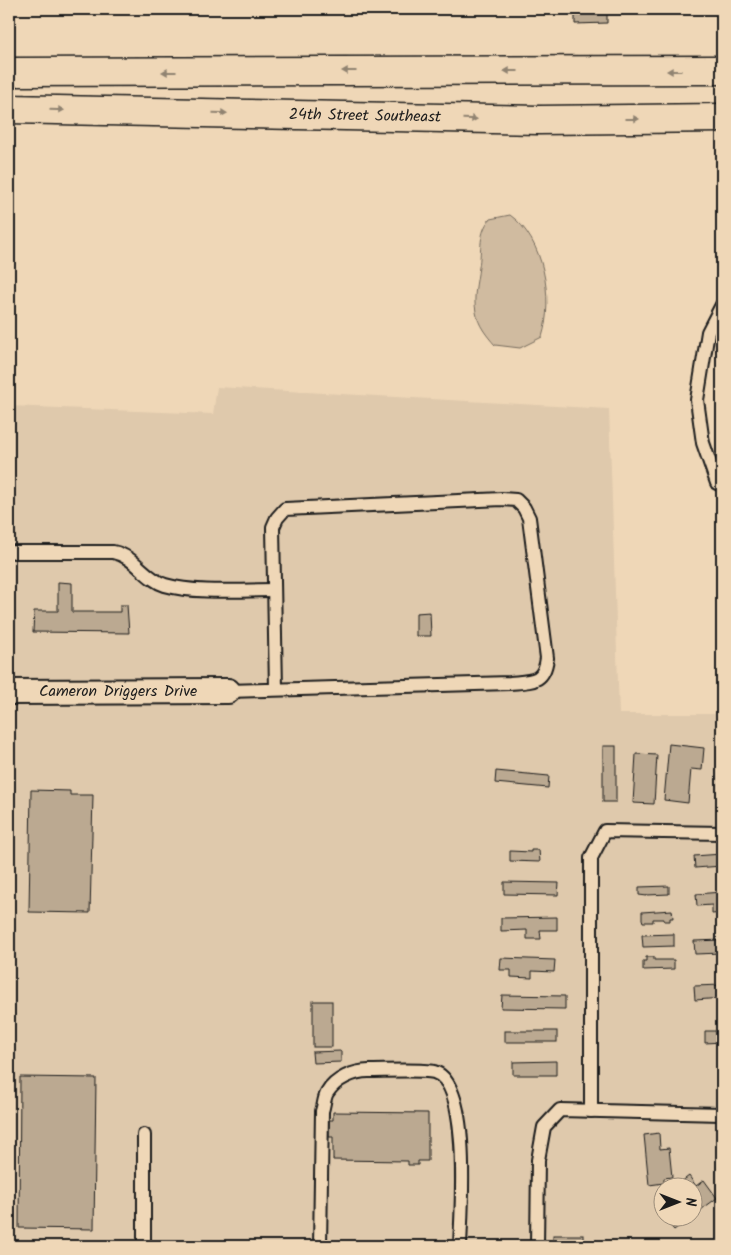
<svg xmlns="http://www.w3.org/2000/svg" width="731" height="1255" font-family="Kalam,sans-serif">
	<rect width="100%" height="100%" fill="#efd7b7"/>
	<filter id="ink" filterUnits="userSpaceOnUse"><feTurbulence type="fractalNoise" baseFrequency=".02" numOctaves="2"/><feDisplacementMap in="SourceGraphic" scale="10" xChannelSelector="R" yChannelSelector="G"/><feConvolveMatrix kernelMatrix="1 2 1 2 8 2 1 2 1" color-interpolation-filters="sRGB"/></filter>
	<g filter="url(#ink)">
		<path fill="#dfc9ac" fill-rule="evenodd" d="M217 387 609 409 619 714H722V1246H9V703L240 701 239 680 9 682V406L213 414ZM664 1188H694V1218H664Z"/>
		<path fill="#d0bba0" stroke="#766c5e" d="M510 215C544 239 554 299 542 337L520 348 495 345C487 336 478 325 476 312 473 296 477 283 479 267 482 249 478 233 490 219Z"/>
		<g fill="#bba991" stroke="#1c1c1c">
			<polygon points="547,9 607,9 607,23 575,24 575,10"/>
			<polygon points="58,582 72,583 72,612 120,612 120,605 127,605 129,633 33,632 34,611 58,611"/>
			<polygon points="430,612 431,636 416,636 416,613"/>
			<polygon points="669,744 704,748 702,770 691,769 688,803 664,800"/>
			<rect x="603" y="746" width="13" height="56"/>
			<polygon points="636,754 657,755 654,804 633,803"/>
			<polygon points="496,771 549,776 548,788 495,783"/>
			<polygon points="31,790 70,791 70,795 93,795 90,913 29,912"/>
			<polygon points="531,850 539,850 540,862 510,861 510,851 531,852"/>
			<polygon points="722,854 722,866 695,868 694,856"/>
			<polygon points="504,882 559,883 558,895 504,894"/>
			<polygon points="669,886 669,894 647,895 647,896 639,895 639,887"/>
			<polygon points="722,892 722,913 712,914 712,905 697,906 696,894"/>
			<polygon points="672,910 673,918 670,918 670,921 664,921 664,919 653,919 653,922 643,922 642,919 642,912"/>
			<polygon points="557,917 557,930 540,930 541,939 527,939 527,930 501,931 501,918"/>
			<polygon points="674,934 674,946 643,947 642,935"/>
			<polygon points="722,940 722,953 695,954 694,941"/>
			<polygon points="646,957 654,957 654,960 674,960 674,969 643,970 643,961 646,961"/>
			<polygon points="501,958 555,960 554,972 532,971 532,978 511,977 511,970 500,970"/>
			<polygon points="722,985 722,998 695,1000 694,986"/>
			<polygon points="502,995 565,996 565,1009 501,1008"/>
			<rect x="313" y="1001" width="19" height="46"/>
			<rect x="505" y="1031" width="52" height="11"/>
			<polygon points="705,1031 722,1031 722,1042 705,1043"/>
			<polygon points="341,1051 341,1062 313,1063 312,1052"/>
			<polygon points="556,1061 556,1075 513,1075 513,1062"/>
			<polygon points="20,1077 96,1078 94,1229 19,1228"/>
			<polygon points="333,1112 428,1113 428,1161 418,1161 418,1165 408,1165 408,1161 333,1160 333,1137 329,1137 329,1120 333,1120"/>
			<polygon points="659,1133 660,1149 669,1148 672,1177 664,1178 664,1183 649,1185 644,1135"/>
			<polygon points="689,1176 696,1186 704,1180 717,1198 694,1215 694,1188 673,1188"/>
			<polygon points="664,1218 690,1218 674,1230"/>
			<rect x="553" y="1235" width="30" height="11"/>
		</g>
		<g fill="none" stroke-linecap="round" stroke-linejoin="round">
			<g stroke="#1c1c1c" stroke-width="16">
				<g id="service">
					<polyline points="722,305 708,332 697,400 703,443 717,483 722,485"/>
					<path d="M14 552H113C135 556 145 579 165 585 197 594 241 590 274 590"/>
					<path d="M228 691 510 683C532 681 544 683 547 658L529 518 524 508 516 500 502 499 285 509 277 518 273 527 276 689"/>
					<polyline points="591,1111 591,858 605,831 722,833"/>
					<polyline points="144,1246 144,1135"/>
					<path d="M320 1246 322 1111C324 1106 324 1098 327 1093 335 1079 354 1071 369 1071 384 1071 422 1069 434 1072 472 1083 461 1213 460 1246"/>
					<polyline points="537,1246 538,1160 544,1127 560,1110 722,1114"/>
				</g>
			</g>
			<g stroke="#1c1c1c" stroke-width="28">
				<polyline id="minor" points="9,692 228,691"/>
			</g>
			<g stroke="#1c1c1c" stroke-width="31">
				<g id="tertiary">
					<polyline points="9,72 722,70"/>
					<polyline points="9,109 539,120 722,118"/>
				</g>
			</g>
			<use href="#service" stroke="#efd7b7" stroke-width="12"/>
			<use href="#minor" stroke="#efd7b7" stroke-width="24"/>
			<use href="#tertiary" stroke="#efd7b7" stroke-width="28"/>
		</g>
		<defs><path id="oneway-solid" d="M-6-.8H1V-3.2L6.5 0L1 3.2V.8H-6Z" transform="scale(1.25)"/></defs>
		<g fill="#908371">
			<use href="#oneway-solid" transform="translate(349 71) rotate(180)"/>
			<use href="#oneway-solid" transform="translate(511 71) rotate(180)"/>
			<use href="#oneway-solid" transform="translate(674 71) rotate(180)"/>
			<use href="#oneway-solid" transform="translate(169 72) rotate(180)"/>
			<use href="#oneway-solid" transform="translate(57 110) rotate(1)"/>
			<use href="#oneway-solid" transform="translate(220 113) rotate(1)"/>
			<use href="#oneway-solid" transform="translate(470 119) rotate(1)"/>
			<use href="#oneway-solid" transform="translate(632 119)"/>
		</g>
	</g>
	<g text-anchor="middle" dominant-baseline="central" stroke-width="4" stroke-linejoin="round" paint-order="stroke">
		<g font-size="16" fill="#1c1c1c" stroke="#efd7b7">
			<text transform="translate(365 116) rotate(1)">24th Street Southeast</text>
			<text x="118" y="691">Cameron Driggers Drive</text>
		</g>
	</g>
	<rect width="731" height="1255" fill="none" stroke="#efd7b7" stroke-width="30"/>
	<rect x="15" y="15" width="701" height="1225" fill="none" stroke="#1c1c1c" stroke-width="2" filter="url(#ink)"/>
	<g transform="translate(678 1202) rotate(90)"><circle r="24" fill="#efd7b7" stroke="#9b8c79"/>
	<path d="M0-4L9 19L0 12L-9 19Z" fill="#1c1c1c"/>
	<text y="-8" font-size="14" font-weight="bold" text-anchor="middle" fill="#1c1c1c">N</text>
	</g>
</svg>
